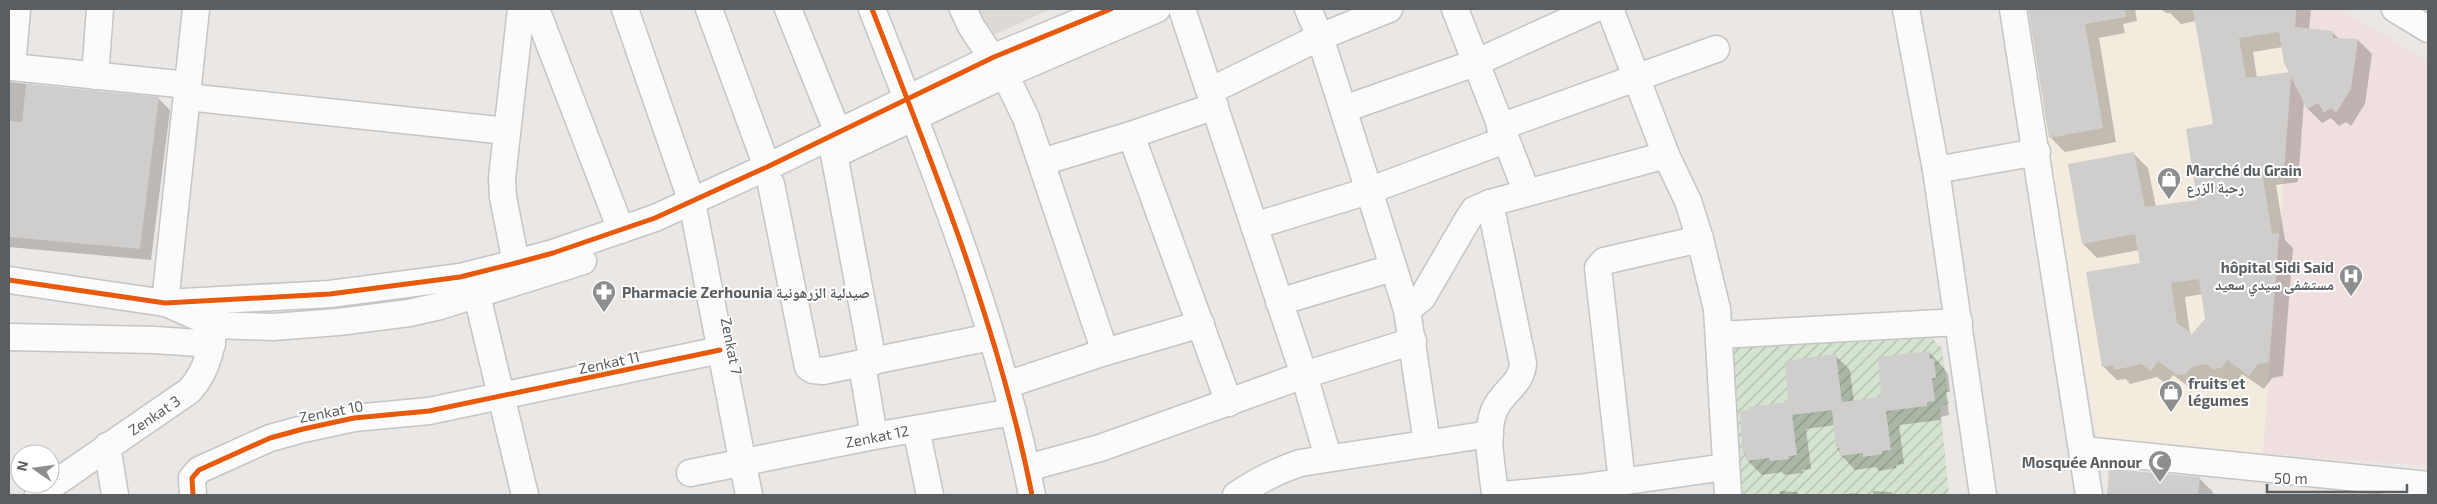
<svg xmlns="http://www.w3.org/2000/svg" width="2437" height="504" font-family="'Exo 2','Noto Naskh Arabic',sans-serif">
	<defs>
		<pattern id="garden-furrows" width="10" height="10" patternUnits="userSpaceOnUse" patternTransform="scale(1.25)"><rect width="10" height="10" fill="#d5e4d0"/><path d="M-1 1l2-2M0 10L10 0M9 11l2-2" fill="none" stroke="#b0bcac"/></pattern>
	</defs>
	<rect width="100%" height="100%" fill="#eae7e4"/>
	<polygon fill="#f3ebdd" points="2024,9 2297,9 2263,453 2097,440"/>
	<polygon fill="#ddd9d4" points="978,9 1051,9 989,37"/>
	<polygon fill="#efdfde" points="2297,9 2340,9 2428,62 2428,466 2263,453"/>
	<polygon fill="url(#garden-furrows)" points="1932,338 1942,348 1949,404 1940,406 1949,495 1741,495 1732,346"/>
	<g fill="#0003" fill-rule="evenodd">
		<polygon points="2029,9 2135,9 2137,21 2123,24 2125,33 2099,38 2116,142 2065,152 2050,137"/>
		<path d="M2161 9H2311L2309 30 2332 32 2339 39 2358 40 2372 54 2365 104 2351 126 2346 122 2339 126 2331 118 2322 123 2308 109 2304 101 2298 182 2276 185 2285 240 2293 248 2283 376 2272 378 2264 389 2242 374 2237 382 2228 383 2221 378 2205 381 2201 387 2192 389 2173 375 2166 384 2157 377 2130 384 2126 379 2117 380 2103 366 2142 264 2139 250 2097 258 2083 244 2134 154 2148 168 2156 207 2198 201 2214 125 2196 21 2181 24 2170 13H2166ZM2283 47 2290 73 2257 78 2253 52ZM2203 294 2206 319 2192 336 2190 334 2185 297Z"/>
		<polygon points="9,82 158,98 170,110 151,260 9,247"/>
		<polygon points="1929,352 1943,367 1948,374 1950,392 1946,392 1949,415 1941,417 1941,420 1899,425 1904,464 1896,465 1896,468 1879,471 1876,467 1855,470 1841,455 1837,448 1835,425 1806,429 1811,469 1802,470 1803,473 1785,475 1782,472 1762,475 1747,460 1744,453 1836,356 1850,370 1854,402 1882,399"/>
		<polygon points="2111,470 2199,478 2213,492 2213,495 2109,495"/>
		<polygon points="1780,491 1797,492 1800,495 1756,495 1756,494 1779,495"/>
		<polygon points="1873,491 1891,492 1894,495 1849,495 1850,493 1873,495"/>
		<polygon points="2351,494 2368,495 2351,495"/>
	</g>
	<g fill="#d0cecd" fill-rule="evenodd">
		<polygon points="2028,9 2125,9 2126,17 2085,24 2103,128 2049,138"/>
		<path d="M2193 9H2296L2295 27 2333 31V38L2358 39 2351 89 2336 113 2331 108 2324 113 2318 103 2307 109 2291 77 2284 168 2262 171 2272 234 2279 233 2269 362 2258 364 2249 376 2227 360 2222 368 2213 369 2206 364 2191 367 2186 374 2177 375 2158 361 2151 371 2141 364 2115 370 2113 365 2102 367 2086 272 2140 263 2135 234 2082 244 2068 164 2134 152 2145 207 2197 200 2186 129 2213 124ZM2279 32 2284 63 2289 72 2246 78 2239 38ZM2199 279 2205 319 2192 334 2177 323 2171 283Z"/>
		<polygon points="26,84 159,97 140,249 9,237 9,121 22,122"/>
		<polygon points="1929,351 1930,359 1934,359 1936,378 1932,378 1935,401 1927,402 1927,406 1886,411 1891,450 1882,451 1882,454 1863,457 1863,453 1840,456 1839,448 1836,449 1832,410 1792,415 1797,455 1788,456 1789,459 1770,461 1769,458 1746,461 1745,453 1743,454 1740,411 1749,410 1748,407 1788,402 1785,361 1836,354 1842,402 1881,397 1878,357"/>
		<polygon points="2109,469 2200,477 2198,495 2107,495"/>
	</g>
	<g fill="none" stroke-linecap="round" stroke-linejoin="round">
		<g stroke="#c5c5c5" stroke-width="29">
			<g id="minor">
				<polyline points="17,9 12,67 188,85"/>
				<polyline points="536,9 621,230"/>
				<polyline points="625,9 692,202 749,495"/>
				<polyline points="709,9 767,167"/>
				<polyline points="788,9 838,133"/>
				<path d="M872 9C934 167 999 328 1032 495"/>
				<polyline points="963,9 971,26 1011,87 1026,118 1105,352"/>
				<polyline points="1182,9 1304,375 1328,457"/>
				<polyline points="1308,9 1320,37 1407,310 1427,443"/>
				<polyline points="1455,9 1527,193"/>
				<polyline points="1610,9 1666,155 1688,201 1700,239 1717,309 1728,495"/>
				<polyline points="1906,9 1936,170 1983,495"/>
				<polyline points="2013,9 2089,495"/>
				<polyline points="2395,9 2428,29"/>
				<polyline points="95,76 100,9"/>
				<polyline points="1210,91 1320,37 1389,9"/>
				<polyline points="187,97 507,131"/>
				<polyline points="1344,109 1475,63 1594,9"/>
				<polyline points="1500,127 1716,49"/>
				<polyline points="1131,135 1229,403"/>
				<polyline points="840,152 1004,75 1157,9"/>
				<polyline points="834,154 873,362"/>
				<polyline points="1042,162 1131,135 1215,106"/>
				<polyline points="1936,170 2037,152"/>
				<polyline points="771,184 808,367 813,370 823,371 991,337"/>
				<path d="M1490 203 1523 363C1522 385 1501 392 1494 411 1484 436 1493 470 1495 495"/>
				<polyline points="1254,226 1368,191 1505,140"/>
				<polyline points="516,263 503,197 502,178 521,9"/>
				<polyline points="473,279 525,495"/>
				<polyline points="9,280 165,303 330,294 460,277 516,263 553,253 655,218 767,167 994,57 1111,9"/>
				<polyline points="1279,302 1392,268"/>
				<polyline points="165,303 196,9"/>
				<polyline points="168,304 215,325 273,327 338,322 409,313 440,306 583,261"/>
				<polyline points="1407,310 1422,298 1468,219 1474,210 1490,203 1666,155"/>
				<polyline points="1719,335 1959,322"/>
				<polyline points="9,337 155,340 212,344"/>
				<polyline points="862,365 874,436"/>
				<polyline points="1006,385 1105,352 1201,324"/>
				<polyline points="916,429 930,495"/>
				<polyline points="107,446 115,495"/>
				<polyline points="2083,450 2428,485"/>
				<polyline points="1027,468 1100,448 1304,375 1413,341"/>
				<polyline points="690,473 874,436 1013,412"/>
				<polyline points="1622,482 1598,268 1604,261 1700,239"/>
				<path d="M38 495 189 391C211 368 213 338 216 308"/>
				<polyline points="193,495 192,478 199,470 270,438 303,429 354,418 429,411 720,350"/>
				<path d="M1236 495C1257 481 1276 471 1300 463L1490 434"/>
				<polyline points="1502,495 1578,488 1725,467"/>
			</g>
		</g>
		<use href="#minor" stroke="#fcfbfb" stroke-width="26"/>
		<g stroke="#fff" stroke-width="8">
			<g id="cycleway">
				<path d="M872 9C934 167 999 328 1032 495"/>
				<polyline points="9,280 165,303 330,294 460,277 516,263 553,253 655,218 767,167 994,57 1111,9"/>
				<polyline points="193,495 192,478 199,470 270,438 303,429 354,418 429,411 720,350"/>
			</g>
		</g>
		<use href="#cycleway" stroke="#e8590c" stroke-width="5"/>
	</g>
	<defs>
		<g id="shop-pin" transform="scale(1.25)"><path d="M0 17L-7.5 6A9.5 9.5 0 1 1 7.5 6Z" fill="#8c8e8f" stroke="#fff"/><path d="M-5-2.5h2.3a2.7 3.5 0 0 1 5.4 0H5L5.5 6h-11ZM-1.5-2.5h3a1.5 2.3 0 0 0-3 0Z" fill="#fff"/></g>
		<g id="hospital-pin" transform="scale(1.25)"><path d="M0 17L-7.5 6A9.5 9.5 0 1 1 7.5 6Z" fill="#8c8e8f" stroke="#fff"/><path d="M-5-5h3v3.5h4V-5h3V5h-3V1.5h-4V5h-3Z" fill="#fff"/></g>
		<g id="pharmacy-pin" transform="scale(1.25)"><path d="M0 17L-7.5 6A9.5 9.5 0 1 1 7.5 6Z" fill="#8c8e8f" stroke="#fff"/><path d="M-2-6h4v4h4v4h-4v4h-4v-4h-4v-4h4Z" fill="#fff"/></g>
		<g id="mosque-pin" transform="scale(1.25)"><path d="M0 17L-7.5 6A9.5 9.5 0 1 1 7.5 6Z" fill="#8c8e8f" stroke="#fff"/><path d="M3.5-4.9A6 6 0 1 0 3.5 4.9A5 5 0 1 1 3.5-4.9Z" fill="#fff"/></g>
	</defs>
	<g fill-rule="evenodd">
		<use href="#shop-pin" x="2169" y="179"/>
		<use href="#hospital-pin" x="2351" y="276"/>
		<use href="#pharmacy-pin" x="604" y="292"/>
		<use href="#shop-pin" x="2171" y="392"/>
		<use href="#mosque-pin" x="2160" y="462"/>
	</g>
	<g text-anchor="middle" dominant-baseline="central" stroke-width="4" stroke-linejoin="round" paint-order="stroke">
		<g font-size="15" font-weight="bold" fill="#5a5e61" stroke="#fff" text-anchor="start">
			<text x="2186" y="170">Marché du Grain<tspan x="2186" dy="17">رحبة الزرع</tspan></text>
			<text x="2334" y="267" text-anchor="end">hôpital Sidi Said<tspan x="2334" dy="17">مستشفى سيدي سعيد</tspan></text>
			<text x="622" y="292">Pharmacie Zerhounia صيدلية الزرهونية</text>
			<text x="2188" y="383">fruits et<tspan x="2188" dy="17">légumes</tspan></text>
			<text x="2142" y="462" text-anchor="end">Mosquée Annour</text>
		</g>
		<g font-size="15" fill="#5a5e61" stroke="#fff">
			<text transform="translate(732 346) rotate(79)">Zenkat 7</text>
			<text transform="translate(609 362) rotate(-12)">Zenkat 11</text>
			<text transform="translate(331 411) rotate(-11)">Zenkat 10</text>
			<text transform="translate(154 415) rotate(-34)">Zenkat 3</text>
			<text transform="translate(877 436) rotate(-11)">Zenkat 12</text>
		</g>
	</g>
	<rect width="2437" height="504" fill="none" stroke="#5a5e61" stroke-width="20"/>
	<g transform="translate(35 469) rotate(283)"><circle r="24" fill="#ffffff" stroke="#bdbfc0"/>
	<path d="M0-4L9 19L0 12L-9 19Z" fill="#8c8e8f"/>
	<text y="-8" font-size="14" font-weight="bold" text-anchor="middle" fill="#5a5e61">N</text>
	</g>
	<path d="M2267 484v8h140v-8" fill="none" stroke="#5a5e61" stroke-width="2.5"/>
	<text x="2274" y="484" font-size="15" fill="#5a5e61" stroke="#ffffff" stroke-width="4" paint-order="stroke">50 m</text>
</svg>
